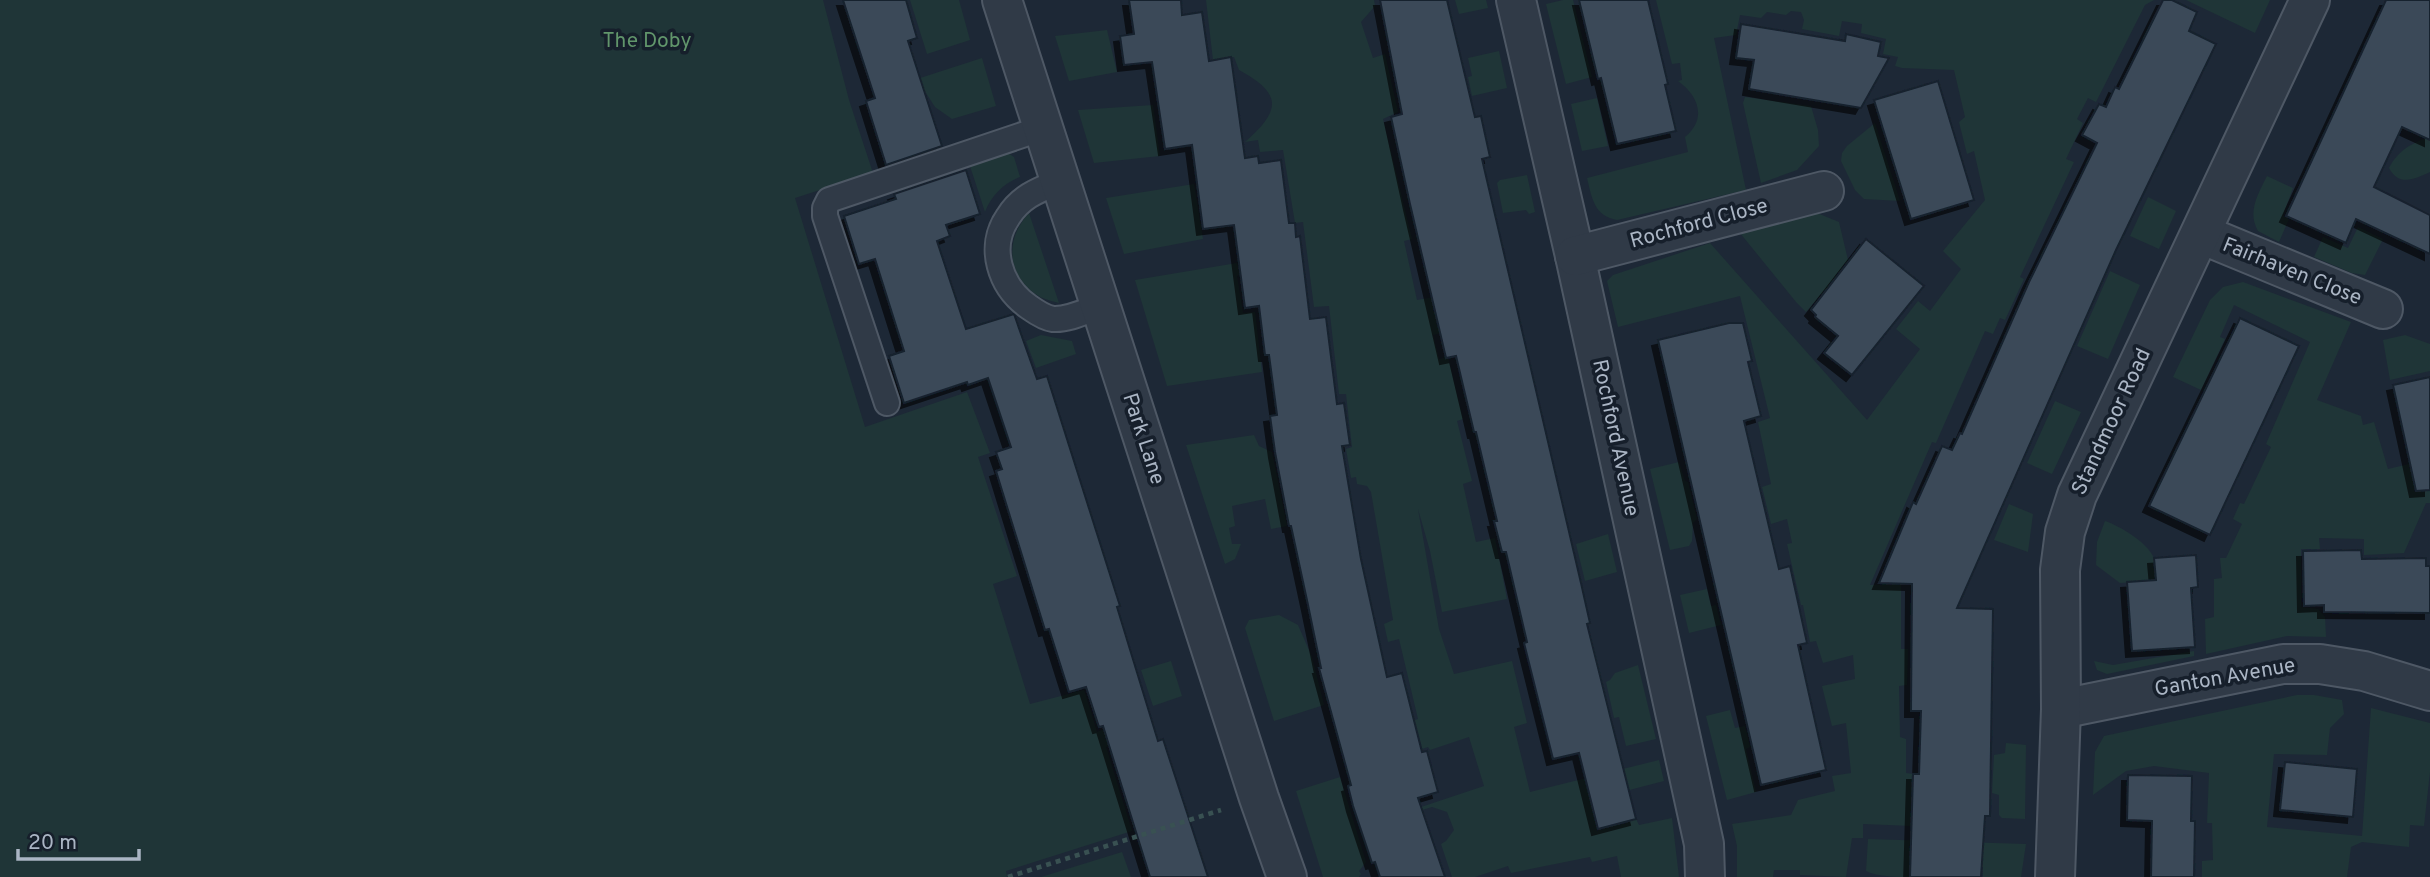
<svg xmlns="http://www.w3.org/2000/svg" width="2430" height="877" font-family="Overpass,sans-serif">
	<defs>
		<filter id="shadow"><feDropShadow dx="-6" dy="6" stdDeviation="0" flood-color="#0009"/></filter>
	</defs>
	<rect width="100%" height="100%" fill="#1d2836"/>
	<g fill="#1f3537">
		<polygon points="0,0 823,0 849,100 873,173 795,198 865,427 967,392 990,453 978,457 1017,576 993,584 1030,704 1084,690 1097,732 1118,724 1124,742 1106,747 1132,831 1006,871 1007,877 0,877"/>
		<polygon points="910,0 959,0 970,40 927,54"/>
		<path d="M1206 0H1374L1375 6 1361 22 1373 58 1385 54 1398 112 1383 119 1412 239 1404 241 1417 300 1434 297 1441 333 1433 335 1439 359 1448 357 1463 419 1457 421 1472 481 1463 484 1476 542 1495 538 1507 599 1442 612 1430 551 1418 509 1439 629 1454 674 1512 661 1527 723 1514 727 1530 792 1659 760 1664 781 1591 800 1598 829 1636 819 1639 825 1672 818 1679 877H1621L1617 856 1592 862 1590 857 1511 873 1508 866 1475 877H1452L1441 844 1446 841 1454 830 1447 812 1432 807 1422 810 1421 807 1484 786 1469 737 1430 750 1428 747 1410 753 1403 724 1418 719 1399 639 1388 642 1384 624 1393 620 1371 492 1367 486 1357 484 1356 477 1351 478 1346 449 1352 447 1346 394H1339L1329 306 1314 307 1303 222 1295 223 1283 150 1260 152 1258 140 1245 142C1281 110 1283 94 1239 70L1234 57 1213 60Z"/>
		<polygon points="1455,0 1486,0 1488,8 1459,14"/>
		<polygon points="1563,0 1573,0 1592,77 1566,84 1546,4"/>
		<path d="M1656 0H2154L2145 5 2096 102 2088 98 2077 119 2083 123 2066 159 2074 162 2020 277 2024 279 2005 320 2000 318 1993 334 1985 331 1936 443 1932 442 1870 585 1901 583V649H1908L1907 685 1899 686 1900 737 1906 739V773L1913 774 1912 826 1863 824V838H1852L1846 877 1800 875V870H1774L1773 877H1737V846L1732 824 1791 815 1798 800 1835 791 1832 776 1851 773 1846 723 1832 726 1822 686 1855 679 1853 655 1823 663 1816 641 1810 642 1803 605H1801L1787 544 1792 543 1787 519 1771 524 1762 487 1771 484 1758 422 1770 418 1740 296 1618 327 1607 281 1613 275 1710 243 1867 420 1920 349 1896 329 1918 301 1930 311 1961 269 1943 251 1985 200 1974 151 1967 154 1959 122 1965 117 1954 70 1902 68 1895 66 1898 57 1883 54 1886 39 1861 33 1862 24 1842 21 1839 36 1802 29 1804 20 1801 12 1791 11 1786 15 1767 12 1761 18 1740 15 1736 35 1714 38 1746 190 1617 220C1594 216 1592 198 1587 178L1688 152 1685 137C1707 119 1699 96 1678 81L1682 80 1680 63 1672 64Z"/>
		<polygon points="2186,0 2270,0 2255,33"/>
		<polygon points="1107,30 1117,72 1069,81 1055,36"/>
		<polygon points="1499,51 1507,88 1472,96 1468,77 1472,76 1468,58"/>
		<polygon points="982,58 996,106 952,119 935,107 917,79"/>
		<polygon points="1745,97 1811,106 1818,130 1819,146 1797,170 1761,183 1743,103"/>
		<polygon points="1597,98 1608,146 1582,151 1571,104"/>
		<polygon points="1153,105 1160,156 1094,163 1078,110"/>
		<polygon points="1875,123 1900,201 1864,199 1855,190 1841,161 1842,153 1847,146"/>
		<path d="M2426 138 2430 140V172C2415 179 2399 187 2389 168 2398 151 2409 145 2426 138Z"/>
		<path d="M1005 151 1014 157 1020 177C1004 183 991 196 985 212L969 163Z"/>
		<polygon points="1527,175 1535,212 1529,214 1526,210 1503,213 1497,183 1500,180"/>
		<path d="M2267 176 2293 188 2283 215 2289 219 2279 242 2258 231C2247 212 2258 194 2267 176Z"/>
		<polygon points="1194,184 1203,239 1124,254 1106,198"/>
		<polygon points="2148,197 2176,211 2159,249 2130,236"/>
		<path d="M1029 213 1059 303C1052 301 1043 299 1037 295 1006 275 1005 239 1029 213Z"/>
		<polygon points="1817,213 1839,222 1848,260 1834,278 1840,283 1827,299 1821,294 1806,312 1796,302 1740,233 1795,215"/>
		<polygon points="2358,227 2383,239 2365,275 2352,273 2314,257 2323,237 2348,248"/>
		<polygon points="1237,263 1241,274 1237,276 1243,313 1255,312 1262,372 1167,386 1135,280"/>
		<polygon points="2110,271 2140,285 2108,359 2077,346"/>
		<polygon points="2243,282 2351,322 2317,400 2361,416 2363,425 2374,422 2388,469 2430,459 2430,503 2426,503 2404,553 2364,555 2364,539 2319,538 2320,549 2301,549 2301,607 2318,609 2325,617 2326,637 2287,636 2206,654 2205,619 2214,617 2214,579 2222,578 2220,558 2226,558 2242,524 2233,519 2240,503 2244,504 2271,447 2266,444 2310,342 2234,305 2220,337 2225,339 2201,390 2173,377 2210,300 2223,287"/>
		<polygon points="1041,335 1072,341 1076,354 1036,368 1026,341"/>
		<polygon points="2405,335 2430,344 2430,371 2390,380 2383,340"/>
		<polygon points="2055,401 2081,412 2052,474 2027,463"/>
		<polygon points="1254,435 1259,446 1272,452 1287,526 1271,529 1265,499 1232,506 1235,526 1229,528 1232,544 1241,544 1235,559 1225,564 1186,445"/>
		<polygon points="1679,462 1685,481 1688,482 1697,519 1693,523 1692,541 1689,546 1670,550 1650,469"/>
		<polygon points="2009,504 2033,514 2028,552 1994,540"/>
		<path d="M2105 521C2120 526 2147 542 2154 558 2157 563 2156 574 2156 580L2120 583 2096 565 2097 542Z"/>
		<polygon points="1608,534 1617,572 1585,581 1576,544"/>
		<polygon points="1707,589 1711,606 1716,605 1721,625 1689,633 1680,595"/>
		<polygon points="1279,615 1298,625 1312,657 1324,705 1274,721 1245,628 1249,620"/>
		<polygon points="2194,651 2194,656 2107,674 2097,670 2094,661 2113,665"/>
		<polygon points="1171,661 1182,696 1153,706 1141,670"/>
		<polygon points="1638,665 1656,739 1626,746 1619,717 1614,718 1606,682 1610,680 1615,673"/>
		<polygon points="2297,695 2314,695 2342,700 2344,714 2330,728 2327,755 2274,754 2267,827 2362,836 2371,708 2430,723 2430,772 2424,826 2410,825 2409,847 2362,842 2351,847 2347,877 2202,877 2202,861 2213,860 2212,823 2207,823 2209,773 2154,766 2126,771 2093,795 2095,752 2104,736"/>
		<polygon points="1730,710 1735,728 1745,726 1750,747 1746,749 1756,792 1727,800 1706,716"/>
		<polygon points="2006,743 2026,745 2025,819 2002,818 1999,815 1999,795 1992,793 1994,755 2005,753"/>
		<polygon points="1340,777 1366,862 1359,871 1361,874 1359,877 1323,877 1296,791"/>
		<path d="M1868 839 2026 844 2021 877H1983V867L1915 862 1913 877C1899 877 1877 877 1866 871Z"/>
		<polygon points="1122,852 1131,877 1041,877"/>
	</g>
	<g fill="#3a4959" stroke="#18212d" stroke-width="2" filter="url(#shadow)">
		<polygon points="843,0 906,0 917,38 908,41 942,146 886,165 866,101 875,98"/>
		<polygon points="1129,0 1181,0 1182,15 1202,12 1209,61 1231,57 1245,158 1258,156 1259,163 1281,160 1289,223 1295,223 1296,237 1300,236 1310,319 1326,317 1337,404 1344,403 1350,445 1342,446 1361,559 1387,677 1402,673 1422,752 1427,751 1438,792 1418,798 1445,877 1380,877 1375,862 1372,863 1353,806 1348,786 1351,785 1319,668 1321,668 1308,605 1291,526 1289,526 1275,452 1270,416 1277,415 1269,355 1265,355 1259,306 1245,308 1234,225 1203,229 1192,145 1165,149 1152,62 1124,65 1120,36 1134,34"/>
		<polygon points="1380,0 1447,0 1475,117 1481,116 1490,157 1482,159 1581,583 1590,623 1587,624 1636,819 1598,829 1579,753 1553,759 1524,643 1527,642 1506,552 1502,552 1494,521 1497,521 1476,432 1474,432 1456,356 1446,358 1410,204 1391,117 1402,114"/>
		<polygon points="1579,0 1648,0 1668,84 1665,85 1676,131 1617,144 1601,78 1598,79"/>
		<polygon points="2163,0 2172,0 2197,12 2189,31 2216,44 2116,250 1957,608 1993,609 1990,816 1985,816 1981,877 1910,877 1913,774 1919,774 1921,711 1911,711 1912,584 1879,583 1913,502 1916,504 1942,446 1952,450 1960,433 1962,434 2029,282 2097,143 2082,135 2099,104 2106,107 2115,87 2119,89"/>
		<polygon points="2386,0 2430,0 2430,140 2402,127 2374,187 2430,215 2430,254 2356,219 2346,243 2286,216"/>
		<polygon points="1741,24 1845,41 1846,34 1881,42 1878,56 1889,58 1861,108 1749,89 1754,60 1736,58"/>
		<polygon points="1938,81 1974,200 1911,219 1874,100"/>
		<polygon points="966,170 980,214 946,225 950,236 937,241 966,329 1014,314 1037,379 1047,376 1120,606 1117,607 1158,741 1163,739 1208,877 1150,877 1103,726 1099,727 1086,687 1069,692 1049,629 1045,630 996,471 1002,469 996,452 1011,447 988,378 968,385 967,382 904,403 889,356 904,351 875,259 859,264 844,216 896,199 894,194"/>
		<polygon points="1866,239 1924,286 1852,375 1824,353 1838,336 1815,317 1816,315 1811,310"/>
		<polygon points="2240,318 2299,346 2210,535 2149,506"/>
		<polygon points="1729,323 1743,323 1752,361 1748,362 1761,416 1744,421 1779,569 1790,566 1807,643 1798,645 1826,770 1761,785 1658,340"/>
		<polygon points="2430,377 2430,490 2416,491 2393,385"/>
		<polygon points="2361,550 2362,559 2426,558 2426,566 2430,566 2430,613 2324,612 2324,605 2304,606 2303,551"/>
		<polygon points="2196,555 2198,587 2191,588 2195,647 2132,651 2127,582 2156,580 2154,558"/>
		<polygon points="2285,762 2357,769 2353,817 2280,810"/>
		<polygon points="2128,775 2192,776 2191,821 2195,821 2194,877 2151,877 2152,821 2127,820"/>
	</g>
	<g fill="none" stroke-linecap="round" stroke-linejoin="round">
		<g stroke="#4e5865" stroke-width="28">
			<g id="lane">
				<path d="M1061 181C1039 190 1021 196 1008 217 987 247 1000 287 1029 307 1036 312 1045 318 1053 319 1069 320 1086 311 1100 306"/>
				<polyline points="887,403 825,216 825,208 829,200 1043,128"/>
			</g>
		</g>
		<g stroke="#4e5865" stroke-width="42">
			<g id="street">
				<polyline points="1002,0 1259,798 1287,877"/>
				<polyline points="1516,0 1575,256 1704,844 1705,877"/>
				<polyline points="2201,234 2383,309"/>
				<polyline points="1575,256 1824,191"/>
				<polyline points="2061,709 2283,664 2320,664 2364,671 2430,691"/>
				<polyline points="2055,877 2061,709 2060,570 2065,532 2077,495 2310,0"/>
			</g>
		</g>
		<polyline stroke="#395152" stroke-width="4.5" stroke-dasharray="5 5" stroke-linecap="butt" points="1008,877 1221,810"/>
		<use href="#lane" stroke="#303a47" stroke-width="24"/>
		<use href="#street" stroke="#303a47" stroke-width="38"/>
	</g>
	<g text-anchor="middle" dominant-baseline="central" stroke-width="7" stroke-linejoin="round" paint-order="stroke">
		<g font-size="21" fill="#61956b" stroke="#161f2b">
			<text x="647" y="41">The Doby</text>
		</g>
		<g font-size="21" fill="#aab5c4" stroke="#161f2b">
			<text transform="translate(1699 224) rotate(-15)">Rochford Close</text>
			<text transform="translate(2292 272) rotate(22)">Fairhaven Close</text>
			<text transform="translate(2112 422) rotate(-65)">Standmoor Road</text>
			<text transform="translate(1615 438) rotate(78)">Rochford Avenue</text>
			<text transform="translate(1143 439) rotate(72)">Park Lane</text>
			<text transform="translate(2225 678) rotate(-10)">Ganton Avenue</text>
		</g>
	</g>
	<path d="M18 849v10h121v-10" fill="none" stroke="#aab5c4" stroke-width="3.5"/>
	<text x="28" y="849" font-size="21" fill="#aab5c4" stroke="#161f2b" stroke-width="5" paint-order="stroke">20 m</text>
</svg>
